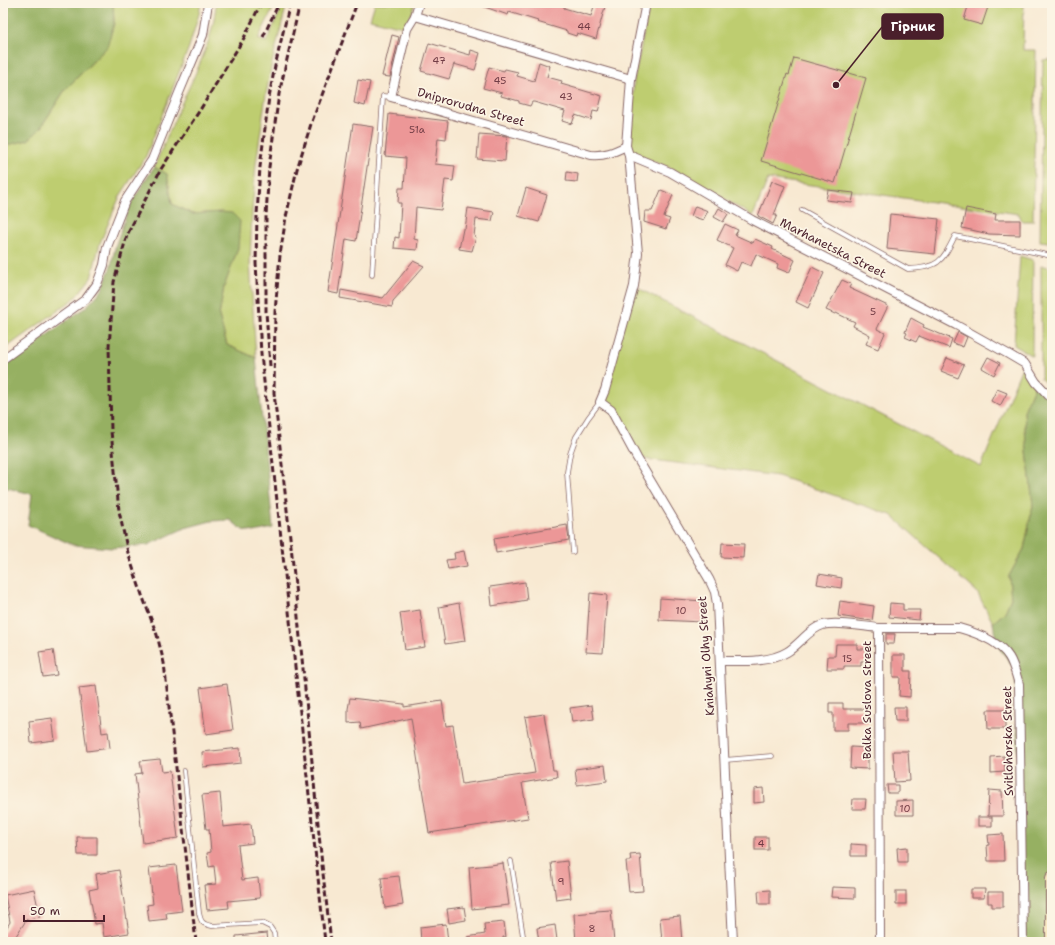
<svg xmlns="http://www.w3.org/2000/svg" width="1055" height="945" font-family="'Shantell Sans',sans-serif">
	<rect width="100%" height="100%" fill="#fcf5e5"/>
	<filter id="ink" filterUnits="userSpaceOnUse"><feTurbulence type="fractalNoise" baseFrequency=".025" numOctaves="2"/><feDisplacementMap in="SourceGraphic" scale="8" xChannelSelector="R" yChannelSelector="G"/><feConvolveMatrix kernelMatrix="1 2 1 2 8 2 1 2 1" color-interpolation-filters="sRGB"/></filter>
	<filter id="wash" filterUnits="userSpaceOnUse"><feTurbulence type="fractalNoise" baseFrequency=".012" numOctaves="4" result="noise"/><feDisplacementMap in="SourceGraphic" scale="16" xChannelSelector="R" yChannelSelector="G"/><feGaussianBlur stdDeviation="0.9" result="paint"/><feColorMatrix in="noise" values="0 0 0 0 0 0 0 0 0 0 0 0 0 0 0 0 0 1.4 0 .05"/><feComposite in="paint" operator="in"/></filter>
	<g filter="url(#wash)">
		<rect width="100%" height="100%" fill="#f8e9d2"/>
		<g fill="#becd70" stroke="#84764e">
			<polygon points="113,3 201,3 199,14 189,47 146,156 120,196 100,243 91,278 74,299 3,350 3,146 28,140 39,130 65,90 107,47 114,23"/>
			<path d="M216 3H276L258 39 266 42 284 3H287L272 63 266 94 256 164 252 211 250 263 256 358 227 345 219 316 224 287 238 248 221 212 192 214 172 204 167 174 154 167C165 143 174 119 185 96 199 66 214 36 216 3Z"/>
			<polygon points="375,3 415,3 412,13 403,27 370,19"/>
			<polygon points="650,3 1024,3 1023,50 1036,50 1033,221 1022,221 1019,214 768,179 753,216 673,169 639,156 633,152 630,141 634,80"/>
			<polygon points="1052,59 1052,240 1048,242 1040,241 1043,60"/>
			<polygon points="1020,256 1033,260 1032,356 1014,345"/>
			<polygon points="1041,265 1048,267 1052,271 1052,379 1050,382 1046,383 1041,379"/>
			<polygon points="634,286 981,467 1022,367 1036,382 1024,411 1026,441 1033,505 1024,549 1009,576 1011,598 1005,612 993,623 977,592 891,515 778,476 637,458 611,410 600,402"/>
		</g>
		<g fill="#96b062" stroke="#706846">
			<polygon points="3,3 113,3 114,23 107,47 65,90 39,130 28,140 3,146"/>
			<polygon points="154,167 167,174 172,204 192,214 221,212 232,213 240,221 238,248 224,287 219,316 227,345 256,358 273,528 254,532 243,530 230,520 211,521 185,528 148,545 112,548 73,545 28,525 32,494 3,487 3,367 86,307 102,290 111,266 116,244 130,205"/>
			<polygon points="1036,382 1052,399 1052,942 1023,942 1015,669 997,645 993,623 1005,612 1011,598 1009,576 1024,549 1033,505 1026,441 1024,411"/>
		</g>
		<g id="blocks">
			<g fill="#ec9797">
				<polygon points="477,3 554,3 564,6 564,8 591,16 595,3 606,3 596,39 577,33 576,36 567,33 567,31 537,22 538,21 509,12 508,15 476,4"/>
				<polygon points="969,3 974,3 988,7 982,25 964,20"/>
				<polygon points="392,35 399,37 390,77 382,76"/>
				<polygon points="429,43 470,55 471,50 480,53 475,70 454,64 449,79 421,71"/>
				<polygon points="794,58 866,78 835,183 761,161 787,74 789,75"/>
				<polygon points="539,62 550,66 547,77 562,81 561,84 602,96 598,112 593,111 591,120 575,115 572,124 562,121 565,111 534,102 532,102 530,106 519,103 519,101 501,96 502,93 483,88 489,67 504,71 505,69 518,72 517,76 534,81"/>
				<polygon points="358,80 370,82 365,106 354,103"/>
				<polygon points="389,114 448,121 446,139 438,138 435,164 455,166 453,181 445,180 441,210 416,207 414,239 418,240 417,250 394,248 395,237 399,238 401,203 398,203 399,188 404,188 406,158 385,156"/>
				<polygon points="353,124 373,127 356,241 346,239 338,294 328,292"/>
				<polygon points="479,134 507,136 505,161 477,159"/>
				<polygon points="567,172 578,174 577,182 566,181"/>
				<polygon points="772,181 785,186 774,215 777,215 773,224 758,216"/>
				<polygon points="526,188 547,195 539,222 518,216"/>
				<polygon points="661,190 673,195 664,217 670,219 666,229 644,222 645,211 652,211"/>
				<polygon points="828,190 854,193 852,203 826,200"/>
				<polygon points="695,206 708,211 703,220 691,216"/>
				<polygon points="468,208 494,212 492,221 476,219 474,236 476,237 472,251 459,249 463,229 465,229"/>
				<polygon points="719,208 728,214 723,222 714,217"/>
				<polygon points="966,208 996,214 995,220 1020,220 1020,235 989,234 962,228"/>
				<polygon points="890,214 939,219 935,254 887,249"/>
				<polygon points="725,224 738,230 735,235 753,243 755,239 773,247 772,249 795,260 789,273 777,268 778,264 756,254 751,266 741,262 737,271 725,265 733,248 717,240"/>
				<polygon points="413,261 424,266 393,301 392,307 340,298 341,290 383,298"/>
				<polygon points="812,267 824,273 808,308 796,302"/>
				<polygon points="842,280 851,284 849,288 888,306 877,329 885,333 878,349 866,344 870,335 853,326 855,322 836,313 835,314 826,310"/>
				<polygon points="911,318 924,325 923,327 952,339 949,348 919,336 916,342 905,337 907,333 905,332"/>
				<polygon points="958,332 967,337 963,347 953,343"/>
				<polygon points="988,357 1000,363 994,375 982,368"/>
				<polygon points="947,358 964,365 958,378 941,371"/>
				<polygon points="997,389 1007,393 1000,406 991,401"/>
				<polygon points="567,525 569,540 496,553 494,538"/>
				<polygon points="722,543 744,544 743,558 721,557"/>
				<polygon points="464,551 467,566 448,569 446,560 455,559 454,553"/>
				<polygon points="819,574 842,578 841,588 817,584"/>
				<polygon points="525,582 527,600 492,606 490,587"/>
				<polygon points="590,593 607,595 603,653 586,652"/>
				<polygon points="660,598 704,601 702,622 659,620"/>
				<polygon points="840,601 874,606 872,621 838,616"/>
				<polygon points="459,603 465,641 445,644 439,607"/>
				<polygon points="890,603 903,604 903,610 920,610 919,620 889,617"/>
				<polygon points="420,610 425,647 405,650 400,613"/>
				<polygon points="886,634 895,634 894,644 886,644"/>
				<polygon points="836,644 857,644 857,649 866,649 866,662 861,662 861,666 844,666 844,669 827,669 828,656 835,656"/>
				<polygon points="53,650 57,675 43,677 39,652"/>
				<polygon points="893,655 905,655 905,671 911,671 910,697 899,696 900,677 893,677"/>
				<polygon points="227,684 233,730 206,734 200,688"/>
				<polygon points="96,686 102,733 108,732 110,748 87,751 79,688"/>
				<polygon points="350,698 404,704 404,707 442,701 446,726 453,725 462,784 535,773 525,717 544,714 553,770 556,770 557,777 522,783 528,818 429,833 411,718 361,729 360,722 348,723 348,709"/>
				<polygon points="829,703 843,703 843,709 869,709 869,723 848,723 848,730 833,730 833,713 829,713"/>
				<polygon points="592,705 594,719 572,722 570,708"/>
				<polygon points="894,707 906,707 906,721 895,721"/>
				<polygon points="987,710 1005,710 1005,729 988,729"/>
				<polygon points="52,718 55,740 31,743 29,721"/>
				<polygon points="851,747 868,748 868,769 850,768"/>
				<polygon points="240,748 241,763 203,767 202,752"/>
				<polygon points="893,751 908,751 910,781 895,782"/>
				<polygon points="1004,756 1005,772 991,773 991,757"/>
				<polygon points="160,759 162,772 170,771 178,838 143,843 135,774 142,773 140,761"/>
				<polygon points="605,765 607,781 577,785 575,769"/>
				<polygon points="887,785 898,785 898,793 888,793"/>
				<polygon points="763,788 764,802 754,803 754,789"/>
				<polygon points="989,790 1002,791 1003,816 988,816"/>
				<polygon points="220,793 223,827 251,824 253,843 238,845 242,880 258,878 260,898 228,901 229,908 207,910 204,885 216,884 214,866 209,867 207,853 211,852 209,829 206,829 202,795"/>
				<polygon points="853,799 866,799 865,809 852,809"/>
				<polygon points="913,800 913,815 896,815 896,801"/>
				<rect x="978" y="817" width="14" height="9"/>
				<polygon points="1003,834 1004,861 988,861 987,845 989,845 988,835"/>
				<polygon points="77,837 97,837 97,855 78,855"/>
				<rect x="755" y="837" width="13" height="13"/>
				<polygon points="851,844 866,845 866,856 851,856"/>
				<polygon points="907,847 907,862 898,862 897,848"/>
				<polygon points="640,854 643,891 629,892 626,861 631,861 630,855"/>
				<polygon points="567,861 571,898 556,900 551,863"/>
				<polygon points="503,863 509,905 472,909 469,867 491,865"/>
				<polygon points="176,865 182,911 166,913 167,919 149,921 147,905 153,904 149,868"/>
				<polygon points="119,870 129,933 104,937 102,923 95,924 89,890 98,888 96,874"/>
				<polygon points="399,876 403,905 385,908 381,878"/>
				<polygon points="832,887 855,888 855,898 831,897"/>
				<polygon points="34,889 40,917 27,919 12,942 3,942 3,934 10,922 5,895"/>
				<polygon points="971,889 985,889 984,898 971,898"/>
				<polygon points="770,890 770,904 759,904 758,891"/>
				<rect x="896" y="891" width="10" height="13"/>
				<polygon points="988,892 1003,892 1003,907 992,907 992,903 988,903"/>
				<polygon points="464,907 466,920 449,923 447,909"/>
				<polygon points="611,910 614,942 576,942 574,914 596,912 596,911"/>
				<polygon points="680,916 682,942 662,942 660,918"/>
				<polygon points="504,922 506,937 503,937 503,942 468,942 467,937 485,934 484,924"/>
				<polygon points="446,924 448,942 421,942 420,927"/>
				<polygon points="555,925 557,940 539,942 537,928"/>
				<polygon points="267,933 268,942 236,942 236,936"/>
			</g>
		</g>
	</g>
	<g filter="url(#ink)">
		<use href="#blocks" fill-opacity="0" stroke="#876665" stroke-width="1"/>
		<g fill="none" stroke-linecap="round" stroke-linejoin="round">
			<g stroke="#876665" stroke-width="5.5">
				<g id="lane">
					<path d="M802 210 908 269C938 268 942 262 955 236L1052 256"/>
					<polyline points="372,275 383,96 391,97"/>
					<polyline points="573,552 567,472 570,454 576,437 588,418 600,402"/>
					<polyline points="725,760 772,756"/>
					<path d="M184 771 199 913C201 922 202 924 212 926L262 923 270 927 274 933 275 942"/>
					<polyline points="511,861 524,942"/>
				</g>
			</g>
			<g stroke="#876665" stroke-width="10">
				<g id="street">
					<path d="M419 3 415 16 407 29 391 97 591 155C605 156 614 152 626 146"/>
					<polyline points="646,3 631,79 626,146 629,155 638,253 634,286 605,390 600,402 611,410 637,458 709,579 715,592 717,604 733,942"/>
					<polyline points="415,16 631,79"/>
					<polyline points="629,155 670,172 752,220 956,325 1008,354 1025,364 1036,382 1052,399"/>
					<polyline points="3,359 86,299 97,284 104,265 107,247 125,201 152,160 179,93 194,57 203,35 208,3"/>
					<path d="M879 628H959C977 633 999 641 1009 657 1014 665 1016 675 1019 684L1023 942"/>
					<path d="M720 661C740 661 769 663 787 652 799 645 810 628 823 625 836 621 865 627 879 628L880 942"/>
				</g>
			</g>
			<g stroke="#876665" stroke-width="14">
				<polyline id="secondary" points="1052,942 1052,878"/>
			</g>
			<use href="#lane" stroke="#fff" stroke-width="4"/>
			<use href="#street" stroke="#fff" stroke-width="8"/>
			<use href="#secondary" stroke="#f8e8c3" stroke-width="12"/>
			<g stroke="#4a1f2b" stroke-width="3" stroke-dasharray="6 3" stroke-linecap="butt">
				<polyline points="290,3 275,66 269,97 260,167 257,215 256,263 261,354 325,942"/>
				<polyline points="263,37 279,3"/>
				<polyline points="270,366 266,312 266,216 269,167 279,94 300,3"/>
				<polyline points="196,942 164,663 157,635 142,595 128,553 119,511 111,431 109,346 114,282 127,235 161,169 200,110 244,38 261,3"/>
				<polyline points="331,942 322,865 292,555 274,393 275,312 280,255 286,217 297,169 311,124 357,3"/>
			</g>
		</g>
	</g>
	<g text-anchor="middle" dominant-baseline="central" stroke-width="3.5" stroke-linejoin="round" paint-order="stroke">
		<g font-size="10" fill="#723d46">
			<text x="584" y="26">44</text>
			<text x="439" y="60">47</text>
			<text x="500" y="80">45</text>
			<text x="566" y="96">43</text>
			<text x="417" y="129">51а</text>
			<text x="873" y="311">5</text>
			<text x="681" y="610">10</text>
			<text x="847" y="658">15</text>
			<text x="905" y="808">10</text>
			<text x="761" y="843">4</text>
			<text x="561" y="881">9</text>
			<text x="592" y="928">8</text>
		</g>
		<g font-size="12" fill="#4a1f2b" stroke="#fcf5e5">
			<text transform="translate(471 107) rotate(16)">Dniprorudna Street</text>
			<text transform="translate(833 248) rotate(27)">Marhanetska Street</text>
			<text transform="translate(706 656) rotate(-94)">Kniahyni Olhy Street</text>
			<text transform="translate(867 700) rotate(-90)">Balka Suslova Street</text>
			<text transform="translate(1008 741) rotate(-91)">Svitlohorska Street</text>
		</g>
	</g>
	<path fill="none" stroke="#4a1f2b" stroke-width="1.5" d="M836 85L882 27"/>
	<circle fill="#4a1f2b" stroke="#fcf5e5" stroke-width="1.5" cx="836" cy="85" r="4"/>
	<rect fill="#4a1f2b" stroke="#4a1f2b" stroke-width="1.5" x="882" y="14" width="61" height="25" rx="4"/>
	<g font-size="13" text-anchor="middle" font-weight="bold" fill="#fff">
		<text x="913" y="31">Гірник</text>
	</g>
	<rect width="1055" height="945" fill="none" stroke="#fcf5e5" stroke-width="16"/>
	<path d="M24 915v6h80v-6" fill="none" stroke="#4a1f2b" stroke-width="2"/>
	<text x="30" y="915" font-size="12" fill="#4a1f2b" stroke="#fcf5e5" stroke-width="3" paint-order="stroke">50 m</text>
</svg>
